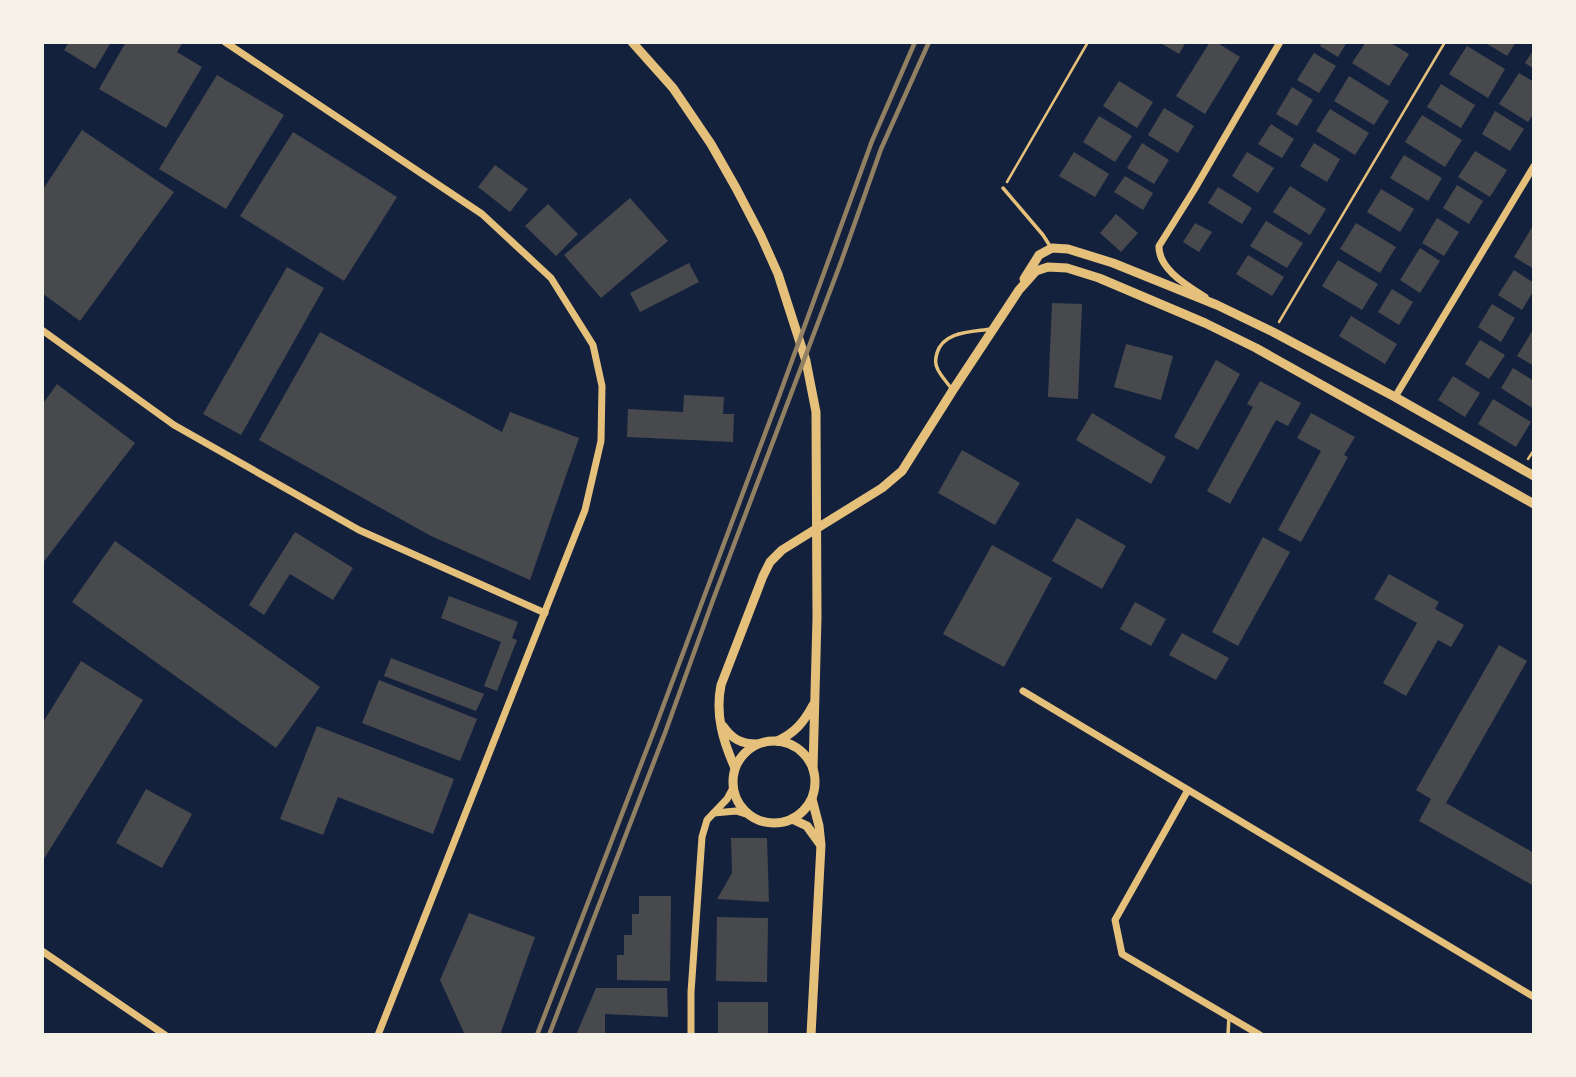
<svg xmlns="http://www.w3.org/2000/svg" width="1576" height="1077" font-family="'Titillium Web',sans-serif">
	<rect width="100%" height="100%" fill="#14213d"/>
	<g fill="#48494c">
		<polygon points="69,42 111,42 95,69 64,50"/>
		<polygon points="126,42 183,42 177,52 202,67 166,128 99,89"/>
		<polygon points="1159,42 1186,42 1179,54"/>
		<polygon points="1210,42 1216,42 1240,57 1205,114 1176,96"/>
		<polygon points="1322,42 1347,42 1338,57 1320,46"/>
		<polygon points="1366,42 1389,42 1409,54 1389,86 1352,63"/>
		<polygon points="1484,42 1516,42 1507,56"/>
		<polygon points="1467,46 1505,69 1488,98 1449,74"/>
		<polygon points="1534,49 1534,69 1525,63"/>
		<polygon points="1314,53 1336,66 1319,93 1297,80"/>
		<polygon points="1519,73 1534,82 1534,113 1528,122 1499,104"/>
		<polygon points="217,75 284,115 226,209 159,169"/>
		<polygon points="1349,76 1389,101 1374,125 1334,101"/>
		<polygon points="1119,81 1153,102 1137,128 1103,106"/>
		<polygon points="1441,84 1475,105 1461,128 1427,107"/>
		<polygon points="1292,87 1313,100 1297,126 1276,114"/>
		<polygon points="1164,108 1194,126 1178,153 1148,135"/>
		<polygon points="1330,109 1369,133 1355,155 1316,131"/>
		<polygon points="1495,111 1524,129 1510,151 1482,134"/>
		<polygon points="1422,115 1462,140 1445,167 1405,142"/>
		<polygon points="1099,116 1132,136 1115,162 1083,142"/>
		<polygon points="1271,124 1294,139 1282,158 1258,144"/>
		<polygon points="82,130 174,192 80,321 42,293 42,191"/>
		<polygon points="293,132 397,197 344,281 240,216"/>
		<polygon points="1142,143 1169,160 1154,184 1127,168"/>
		<polygon points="1314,143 1340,159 1327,182 1300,166"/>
		<polygon points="1475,151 1507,170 1490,197 1458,177"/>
		<polygon points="1074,152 1109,174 1095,197 1059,176"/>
		<polygon points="1247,152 1274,168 1258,193 1232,176"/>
		<polygon points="1404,155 1442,178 1428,201 1390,178"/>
		<polygon points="495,165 528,189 510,212 478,187"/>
		<polygon points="1125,176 1153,193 1143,210 1114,192"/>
		<polygon points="1457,185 1483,201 1469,224 1443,208"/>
		<polygon points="1290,186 1326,209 1310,235 1273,212"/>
		<polygon points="1218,187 1252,208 1242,224 1208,203"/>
		<polygon points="1381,189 1414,209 1400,232 1367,212"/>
		<polygon points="630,198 668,241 601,298 564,255"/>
		<polygon points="548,204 578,234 556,256 525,226"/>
		<polygon points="1116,214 1138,233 1121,252 1100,233"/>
		<polygon points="1437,218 1459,232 1444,256 1422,243"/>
		<polygon points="1266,221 1303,243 1287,268 1250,246"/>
		<polygon points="1195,223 1212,232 1199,252 1183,242"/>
		<polygon points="1356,223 1396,247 1380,273 1340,249"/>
		<polygon points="1534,224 1534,269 1514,257"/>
		<polygon points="1420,248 1440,261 1420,293 1400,280"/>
		<polygon points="1248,255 1284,277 1272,296 1236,274"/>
		<polygon points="1338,260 1378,284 1362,310 1322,286"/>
		<polygon points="689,263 699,282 640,312 630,293"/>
		<polygon points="287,267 324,288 241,435 203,414"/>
		<polygon points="1514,270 1534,283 1534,290 1522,310 1498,295"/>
		<polygon points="1392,289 1413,302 1399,325 1378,312"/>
		<polygon points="1052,303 1082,304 1078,399 1048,397"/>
		<polygon points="1492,304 1515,318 1501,342 1478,327"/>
		<polygon points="1351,316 1397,344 1385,364 1339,336"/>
		<polygon points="1534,328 1534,366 1517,356"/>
		<polygon points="320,332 502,432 510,412 579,438 530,580 431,536 259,440"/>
		<polygon points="1480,340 1505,355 1489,379 1465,364"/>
		<polygon points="1126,344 1173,356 1161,400 1114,387"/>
		<polygon points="1216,360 1240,374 1198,450 1174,437"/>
		<polygon points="1513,368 1534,381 1534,409 1501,388"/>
		<polygon points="1453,376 1480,393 1465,417 1438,400"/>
		<polygon points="1260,381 1301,403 1288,426 1276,420 1230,504 1207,491 1253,407 1247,404"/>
		<polygon points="57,384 135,443 42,564 42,405"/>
		<polygon points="684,395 724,397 723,414 734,414 733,442 627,437 628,409 683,412"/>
		<polygon points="1493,399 1531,422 1516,447 1478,424"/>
		<polygon points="1092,413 1166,457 1151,484 1076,440"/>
		<polygon points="1311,413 1355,437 1344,455 1348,457 1301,542 1278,530 1321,451 1297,438"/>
		<polygon points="962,450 1020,483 995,525 938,493"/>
		<polygon points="1077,518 1126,546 1102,589 1052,561"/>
		<polygon points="295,532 353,568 333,600 290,574 264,615 249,605"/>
		<polygon points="1263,537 1290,552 1238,646 1212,632"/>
		<polygon points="115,541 320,687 276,748 72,602"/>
		<polygon points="992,545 1052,578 1004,667 943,634"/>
		<polygon points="1389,574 1439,602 1435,609 1464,625 1451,647 1438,640 1406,696 1383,683 1417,623 1374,599"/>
		<polygon points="449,596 518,622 512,638 517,640 497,691 484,686 501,642 441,618"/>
		<polygon points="1135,602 1166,619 1151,646 1120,629"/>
		<polygon points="1182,633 1229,658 1216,680 1169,655"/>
		<polygon points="1499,645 1527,661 1446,803 1534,853 1534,886 1419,821 1431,799 1416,790"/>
		<polygon points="391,658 484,694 476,711 384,676"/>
		<polygon points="81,661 143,700 42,862 42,724"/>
		<polygon points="379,680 477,719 460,761 362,723"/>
		<polygon points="317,726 454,779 433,834 338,797 323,835 280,819"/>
		<polygon points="146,789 192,814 162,868 116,843"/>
		<polygon points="731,838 767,838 769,902 717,899 732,873"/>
		<polygon points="639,896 671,896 670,981 617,980 617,955 624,955 624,935 632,935 632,914 639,914"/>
		<polygon points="469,913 535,937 500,1035 465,1035 440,980"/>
		<polygon points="717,917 768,918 767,982 716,981"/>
		<polygon points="596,988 667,988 668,1017 605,1014 605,1035 576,1035"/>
		<rect x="718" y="1002" width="50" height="33"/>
	</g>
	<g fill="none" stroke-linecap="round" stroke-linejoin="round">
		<g stroke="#e5c07b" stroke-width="2.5">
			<polyline points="1007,182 1088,42"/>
			<polyline points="1279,322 1445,42"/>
			<polyline points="1528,459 1534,450"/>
		</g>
		<g stroke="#e5c07b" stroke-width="3.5">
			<polyline points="1003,188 1043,235 1050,246"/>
			<path d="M952 389C947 383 942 377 938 370 935 364 935 360 937 353 943 331 972 332 991 329"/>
			<polyline points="1228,1035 1229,1016"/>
		</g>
		<g stroke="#e5c07b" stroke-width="7">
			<polyline points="225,42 482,214 551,278 593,345 602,386 601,441 585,510 378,1035"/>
			<path d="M1205 297C1188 286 1158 269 1159 246L1194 190 1280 42"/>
			<polyline points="42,330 174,425 359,530 545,613"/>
			<polyline points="1395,397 1534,166"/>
			<polyline points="1023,691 1534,997"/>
			<polyline points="1188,790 1115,920 1122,954 1260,1035"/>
			<polyline points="714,813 736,811 749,815"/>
			<polyline points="42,951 165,1035"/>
			<polyline points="691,1035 691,992 702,837 707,820 727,799 733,788"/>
		</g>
		<g stroke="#e5c07b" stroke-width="9">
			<polyline points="632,42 673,88 711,144 736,188 761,236 778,274 806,361 816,412 817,618 813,769"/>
			<polyline points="1024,279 1039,255 1052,248 1068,249 1113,263 1217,305 1273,332 1395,397 1534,476"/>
			<path d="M723 726C732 739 741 744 757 744"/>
			<circle cx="774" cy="782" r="41"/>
			<path d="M777 741C795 733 804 722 813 705"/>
			<path d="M735 768C723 741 715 715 721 685L763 576 770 562 782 550 882 488 902 471 953 390 1019 290 1036 271 1048 267 1067 268 1099 278 1205 323 1256 348 1534 504"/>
			<polyline points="792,819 807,826 820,844"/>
			<polyline points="811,1035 821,845 819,826 812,799"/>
		</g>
		<g stroke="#918062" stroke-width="4.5">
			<polyline points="537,1035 655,728 778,399 872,141 915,42"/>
			<polyline points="549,1035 665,733 713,600 841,262 881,149 929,42"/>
		</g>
	</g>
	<rect width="1576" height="1077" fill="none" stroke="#f6f1e7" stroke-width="88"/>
</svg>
